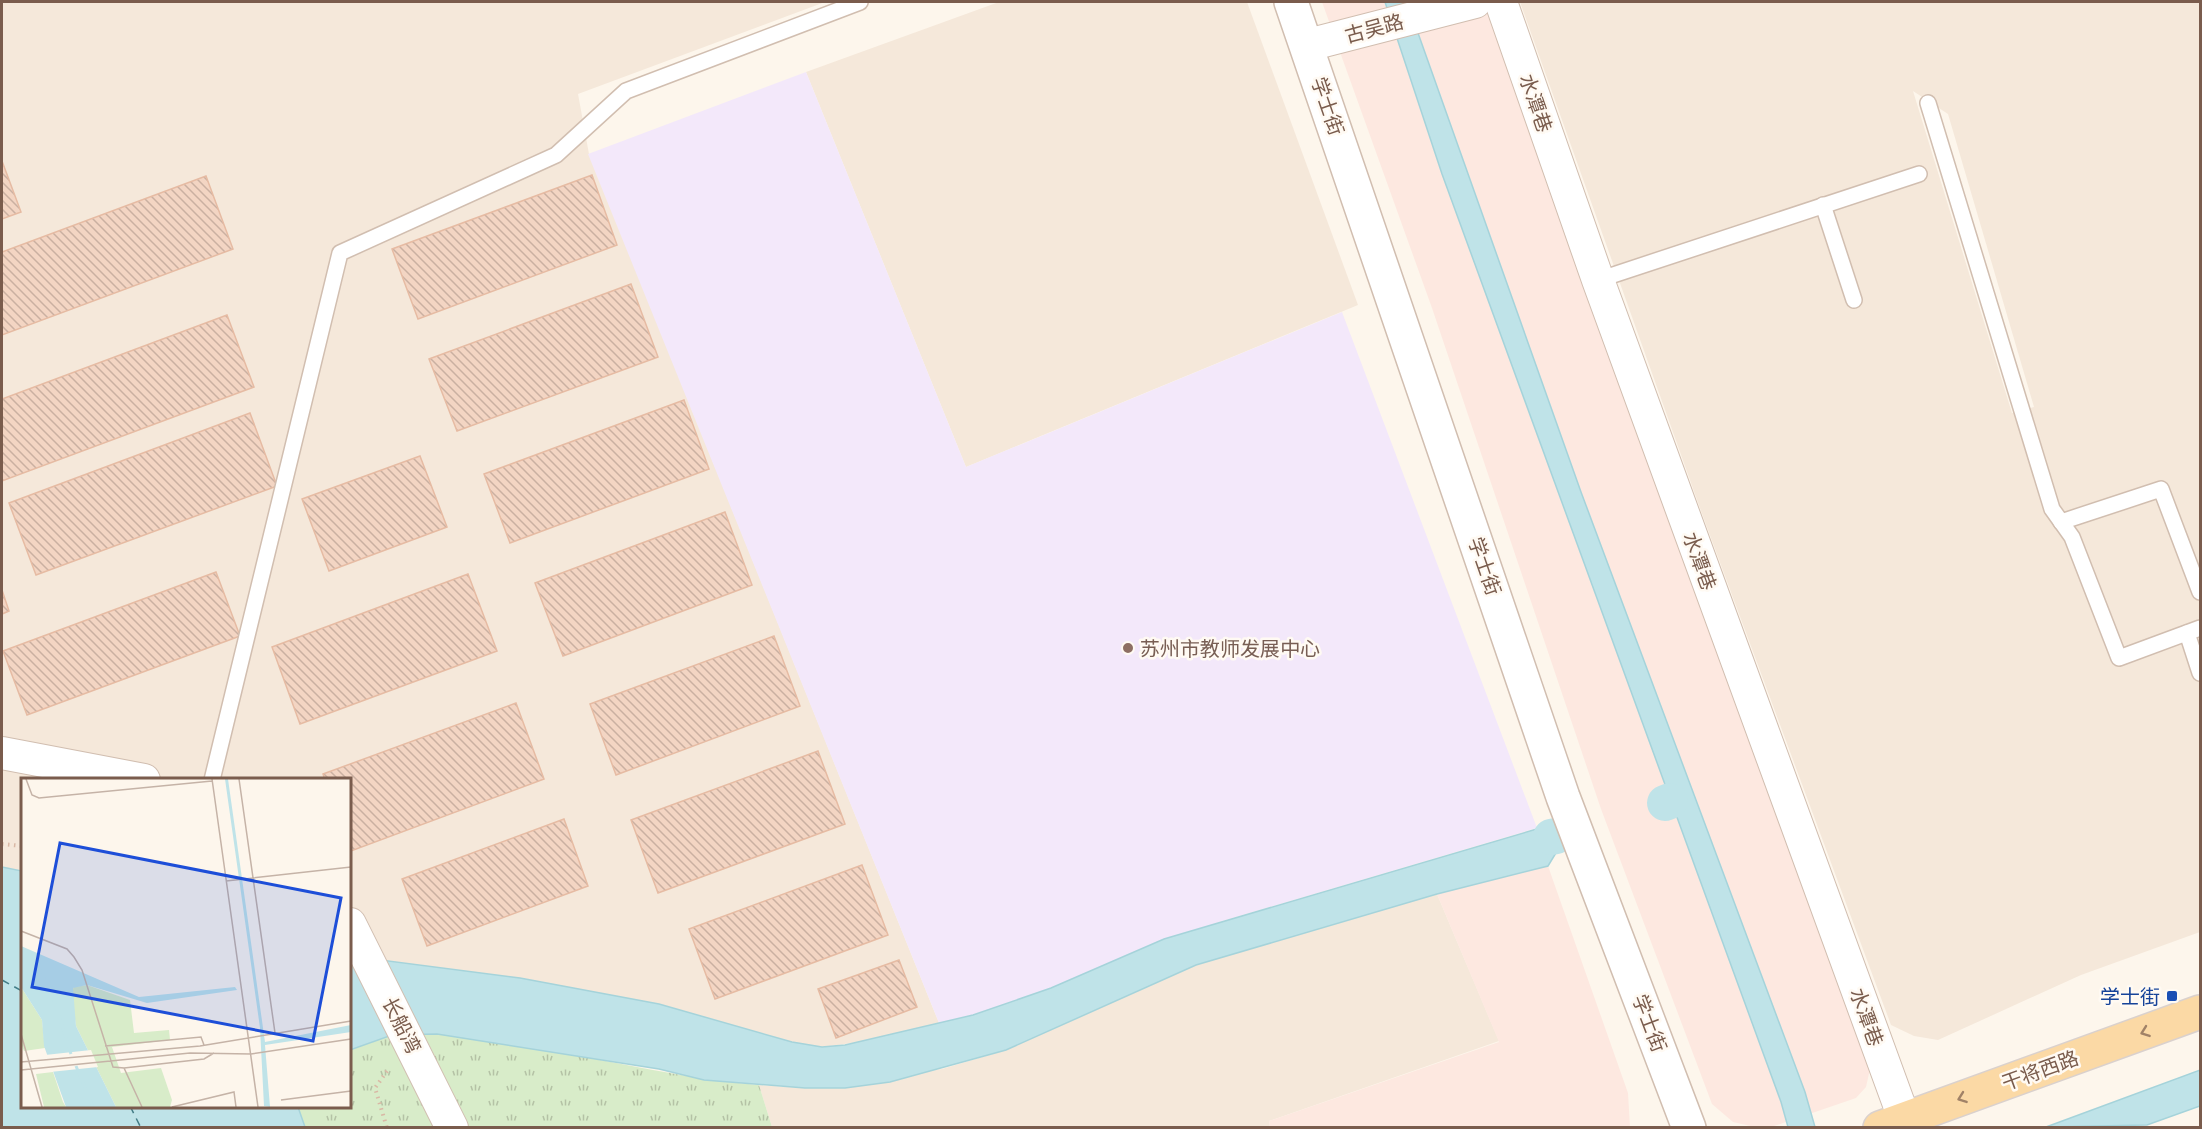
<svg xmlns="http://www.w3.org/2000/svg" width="2202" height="1129" font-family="Manrope,'Noto Sans SC',sans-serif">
	<defs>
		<pattern id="grass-tufts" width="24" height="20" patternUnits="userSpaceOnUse" patternTransform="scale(1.5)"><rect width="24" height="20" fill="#d8ecc9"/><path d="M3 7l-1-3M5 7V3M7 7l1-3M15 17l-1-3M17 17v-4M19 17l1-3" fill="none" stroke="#b4c2a5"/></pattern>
		<pattern id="building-back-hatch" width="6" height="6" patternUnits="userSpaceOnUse" patternTransform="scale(1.5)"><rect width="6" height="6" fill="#f3d5c3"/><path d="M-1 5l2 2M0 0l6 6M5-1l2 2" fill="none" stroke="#cab0a1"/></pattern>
	</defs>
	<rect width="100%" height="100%" fill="#fdf6ec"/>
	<g fill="#f5e8da" fill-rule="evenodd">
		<polygon points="2,2 825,2 578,94 589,154 939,1023 867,1041 822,1047 792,1042 520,978 350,956 350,780 22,780 22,871 2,867"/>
		<polygon points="999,2 1247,2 1358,305 966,467 806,72"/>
		<path d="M1520 2H2200V932L2081 975 1938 1040 1914 1036 1891 1025 1701 511ZM1913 91 1948 114 2034 407 2012 413Z"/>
		<polygon points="1437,894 1499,1041 1269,1121 1270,1127 772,1127 759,1085 805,1088 942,1069 1006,1050 1196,965"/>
	</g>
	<g fill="#fde8e0">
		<polygon points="1322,2 1485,2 1870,1069 1866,1087 1856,1098 1774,1126 1759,1128 1733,1122 1712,1104 1601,809 1432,308"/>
		<polygon points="1548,866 1628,1093 1630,1127 1270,1128 1269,1121 1499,1042 1437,894"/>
	</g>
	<polygon fill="#f3e8fa" points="806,72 966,467 1342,312 1537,828 1219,922 1051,988 972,1015 939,1023 588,154"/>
	<path fill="url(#grass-tufts)" d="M411 1033C528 1037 642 1075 759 1085L772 1127 305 1128 298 1107 350 1106V1050L392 1035Z"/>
	<g fill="#bfe3e8" stroke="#a5d3da" stroke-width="1.5">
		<polygon points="1385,2 1407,2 1581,492 1805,1092 1815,1127 1788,1127 1781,1102 1442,174"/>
		<polygon points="1547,826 1556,853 1548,866 1437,894 1196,965 1006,1050 890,1082 845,1088 805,1088 704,1080 659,1069 437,1034 392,1035 350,1050 350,956 520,978 659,1004 792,1042 822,1047 845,1045 973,1015 1051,988 1164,939"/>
		<polygon points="2,867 22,871 22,1106 298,1107 305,1127 2,1127"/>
		<polygon points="2200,1070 2200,1106 2147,1125 2046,1127"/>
	</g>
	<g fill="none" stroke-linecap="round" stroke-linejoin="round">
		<g stroke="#bfe3e8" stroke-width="36">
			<polyline points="1665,803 1670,801"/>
			<polyline points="1551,837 1556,836"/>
		</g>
		<g stroke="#437c86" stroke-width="1.5" stroke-dasharray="8 6" stroke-linecap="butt">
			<polyline points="2,980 22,991"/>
			<polyline points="130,1106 141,1128"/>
		</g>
	</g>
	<g fill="url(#building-back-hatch)" stroke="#e6bba3" stroke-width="1.5">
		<polygon points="2,161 21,212 2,219"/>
		<polygon points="592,175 617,245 418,319 392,249"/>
		<polygon points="206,176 233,249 2,335 2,252"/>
		<polygon points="631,284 658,357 457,431 429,359"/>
		<polygon points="227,315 254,387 2,481 2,399"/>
		<polygon points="684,400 709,469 510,543 484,474"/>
		<polygon points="250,413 277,486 36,575 9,503"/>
		<polygon points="420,456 447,527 329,571 302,499"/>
		<polygon points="725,512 752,585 563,656 535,583"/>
		<polygon points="216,572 240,636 27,715 3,651"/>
		<polygon points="468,574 497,651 300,724 272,647"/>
		<polygon points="2,590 9,611 2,614"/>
		<polygon points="774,636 800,706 616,775 590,704"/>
		<polygon points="516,703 544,779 351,851 350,780 325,780 323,774"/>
		<polygon points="818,751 845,824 658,893 631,820"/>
		<polygon points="564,819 588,886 427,946 402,879"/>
		<polygon points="862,865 888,935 715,999 689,929"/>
		<polygon points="899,960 917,1007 836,1038 818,989"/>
	</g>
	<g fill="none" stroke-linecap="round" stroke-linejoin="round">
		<g stroke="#d1beb0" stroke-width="18">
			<g id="service">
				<polyline points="1928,103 2052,509 2072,537 2119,658 2200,628"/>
				<polyline points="1823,205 1854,300"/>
				<polyline points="1598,280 1919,174"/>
				<polyline points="2061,522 2161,489 2200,592"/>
				<polyline points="2187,633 2200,673"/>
				<polyline points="212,780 340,253 556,155 626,91 860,2"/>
			</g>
		</g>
		<g stroke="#d1beb0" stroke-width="34">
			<g id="minor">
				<polyline points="1501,2 1598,280 1904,1118"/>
				<polyline points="1308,45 1475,2"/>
				<polyline points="2,753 144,780"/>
				<polyline points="350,924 452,1128"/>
			</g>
		</g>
		<g stroke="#d1beb0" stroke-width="36">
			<polyline id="tertiary" points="1291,2 1563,797 1689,1128"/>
		</g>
		<g stroke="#dad1cd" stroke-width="36">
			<polyline id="primary" points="1880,1128 2200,1012"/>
		</g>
		<g stroke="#d9b8a5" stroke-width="4" stroke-dasharray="1.5 4.5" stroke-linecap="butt">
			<polyline points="2,844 22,846"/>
			<polyline points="387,1071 375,1088 387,1128"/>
		</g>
		<use href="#service" stroke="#fff" stroke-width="15"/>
		<use href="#minor" stroke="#fff" stroke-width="32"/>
		<use href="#tertiary" stroke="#fff" stroke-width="33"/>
		<use href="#primary" stroke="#fbd9a5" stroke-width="33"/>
	</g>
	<defs><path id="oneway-chevron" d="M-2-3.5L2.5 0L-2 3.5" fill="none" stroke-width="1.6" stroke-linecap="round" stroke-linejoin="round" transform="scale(1.5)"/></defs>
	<g stroke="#a18267">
		<use href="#oneway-chevron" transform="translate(2145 1032) rotate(160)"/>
		<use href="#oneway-chevron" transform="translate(1962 1098) rotate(160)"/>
	</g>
	<circle fill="#8d6e63" stroke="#fffaf3" stroke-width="2" cx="1128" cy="648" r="6"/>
	<rect fill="#1a4fb4" stroke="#fffaf3" stroke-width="2" x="2166" y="990" width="12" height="12" rx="3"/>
	<g text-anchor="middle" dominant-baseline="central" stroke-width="5" stroke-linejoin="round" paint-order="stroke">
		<g font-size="20" fill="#7a5c4d" stroke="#fffaf3">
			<text transform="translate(1374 28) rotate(-15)">古吴路</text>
			<text transform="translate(1536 103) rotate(71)">水潭巷</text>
			<text transform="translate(1328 106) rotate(71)">学士街</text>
			<text transform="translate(1700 561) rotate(70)">水潭巷</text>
			<text transform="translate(1485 566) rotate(71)">学士街</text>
			<text transform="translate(1867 1017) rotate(70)">水潭巷</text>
			<text transform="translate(1650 1023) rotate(69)">学士街</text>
			<text transform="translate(402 1025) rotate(63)">长船湾</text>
			<text transform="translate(2040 1070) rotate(-20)">干将西路</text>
		</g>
		<g font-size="20" fill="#785e54" stroke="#fffaf3" text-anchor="start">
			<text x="1140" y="648">苏州市教师发展中心</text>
		</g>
		<g font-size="20" fill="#164399" stroke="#fffaf3" text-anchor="end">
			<text x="2160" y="996">学士街</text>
		</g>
	</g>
	<g transform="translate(21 778)">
		<rect width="330" height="330" fill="#fdf6ec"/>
		<path d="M66 207 109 222 113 255 148 252 149 262 91 269 100 295 140 290 151 322 149 329H95L55 248 50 214 53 209ZM0 209 21 242 24 270 3 273 0 265ZM32 294 42 324 45 329H23L15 296Z" fill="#d8ecc9"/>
		<path d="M204 1H207L244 264 330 247V254L244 267 249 329 243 328 239 250ZM0 168 118 219 214 209 216 212 126 225 66 207 52 210 55 248 95 329H45L23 268 21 242 0 209Z" fill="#bfe3e8"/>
		<path d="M70 272 77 289 29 294 24 277Z" fill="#fdf6ec"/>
		<path fill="none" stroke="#bfe3e8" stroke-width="3" d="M0 178 25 197 50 276M55 288 72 329"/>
		<path fill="none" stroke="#c5b3a7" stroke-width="1.5" d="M5 1 11 17 18 20 191 3M191 1 237 329M218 1 254 255M205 103 330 89M0 153 46 171 53 179 61 192 92 289 103 290 121 329M0 256 21 329M84 268 180 259 183 267M0 284 179 268 330 243M103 290 183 281 193 275M0 292 169 275 230 276 330 261M260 322 330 313M151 329 213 314 215 329"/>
		<path fill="#1d4ed8" fill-opacity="0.15" stroke="#1d4ed8" stroke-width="3" d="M39 65 320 120 292 263 11 209Z"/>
		<rect width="330" height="330" fill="none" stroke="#7a5c4d" stroke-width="3"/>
	</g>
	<rect width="2202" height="1129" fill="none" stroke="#7a5c4d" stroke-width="6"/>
</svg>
